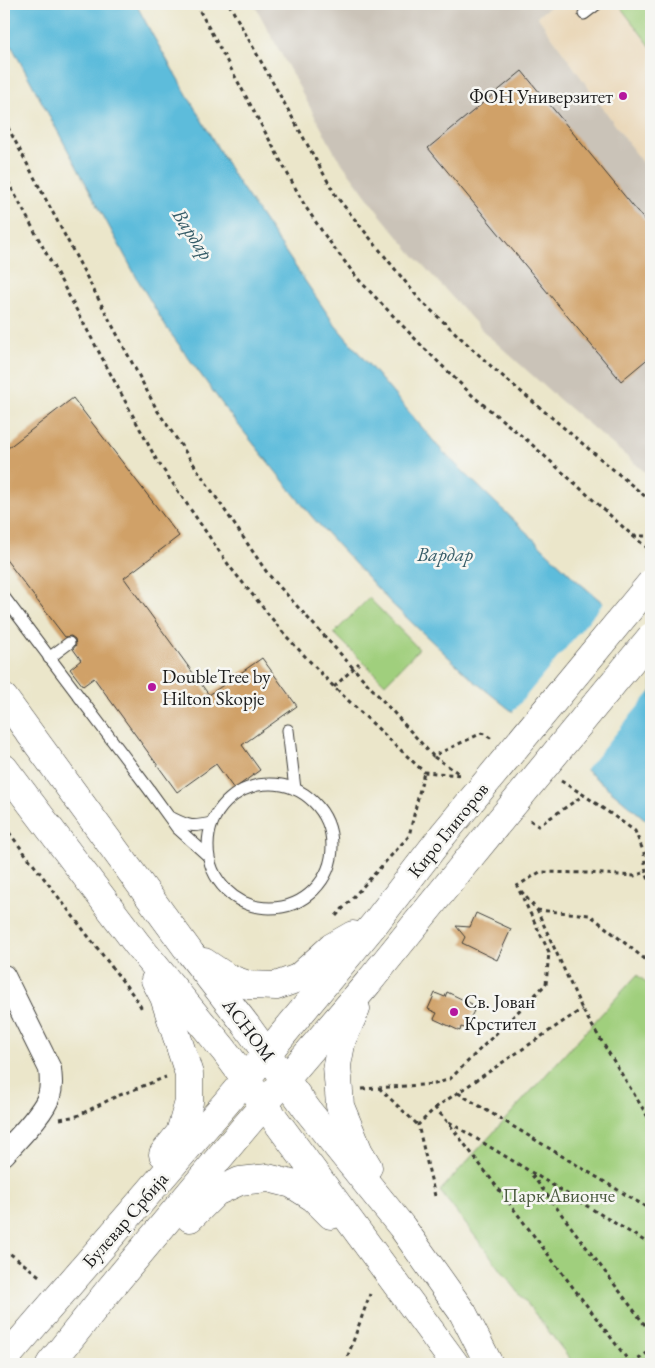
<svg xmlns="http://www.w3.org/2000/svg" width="655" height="1368" font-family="'EB Garamond',serif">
	<rect width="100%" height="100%" fill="#f6f6f2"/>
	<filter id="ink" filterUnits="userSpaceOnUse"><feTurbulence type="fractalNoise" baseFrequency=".02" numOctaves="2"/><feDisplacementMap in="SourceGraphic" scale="10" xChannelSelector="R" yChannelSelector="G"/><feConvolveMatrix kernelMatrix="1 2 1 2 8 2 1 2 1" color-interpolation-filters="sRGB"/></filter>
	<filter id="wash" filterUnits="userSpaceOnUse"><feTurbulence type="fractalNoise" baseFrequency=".0096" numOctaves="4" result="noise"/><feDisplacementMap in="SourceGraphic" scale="20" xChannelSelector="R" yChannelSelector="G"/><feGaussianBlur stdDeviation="1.12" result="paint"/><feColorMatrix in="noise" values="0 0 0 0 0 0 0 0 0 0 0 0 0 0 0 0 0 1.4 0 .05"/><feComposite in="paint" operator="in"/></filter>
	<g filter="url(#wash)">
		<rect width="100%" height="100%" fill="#ebe6ca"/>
		<polygon fill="#ead8ba" points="554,4 651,4 651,175 537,16"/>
		<polygon fill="#cac3b8" points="254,4 554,4 537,16 651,175 651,477 560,400 484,332 410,251 378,212 336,155"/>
		<g fill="#a0cf7d" stroke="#5e764c">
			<polygon points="618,4 651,4 651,47"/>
			<polygon points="369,598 419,649 385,684 334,633"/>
			<polygon points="637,975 651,986 651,1364 574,1364 440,1191"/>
		</g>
		<polygon fill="#5dbcdb" stroke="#3c6c7c" points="4,4 136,4 152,34 234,176 335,325 443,452 575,579 651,644 651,824 592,775 474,681 391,603 313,518 228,412 166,327 138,280 4,32"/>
		<polygon fill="#ebe6ca" points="605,601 651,640 651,691 584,772 511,714"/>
		<g id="blocks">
			<g fill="#d0a167">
				<polygon points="522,71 651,228 651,356 621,381 428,148"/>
				<polygon points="73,398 179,536 124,578 209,695 262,658 297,706 242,745 260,770 234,789 216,764 177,792 94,678 83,686 70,669 81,660 73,649 76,645 75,639 71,636 65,637 4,557 4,451"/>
				<polygon points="476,913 511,929 497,960 462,943 465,937 456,926 470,927"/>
				<polygon points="447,992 472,1004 470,1009 474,1011 465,1028 461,1027 460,1031 434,1019 437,1013 428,1009 435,993 445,997"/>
			</g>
		</g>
	</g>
	<g filter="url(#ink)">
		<use href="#blocks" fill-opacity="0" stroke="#3b3a36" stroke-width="1"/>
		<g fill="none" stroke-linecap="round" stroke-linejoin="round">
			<g stroke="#3b3a36" stroke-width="13">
				<g id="service">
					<polyline points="584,14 597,4"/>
					<polyline points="4,597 148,788 177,828 208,856"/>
					<polyline points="49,658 69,643"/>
					<polyline points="288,730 295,789"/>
					<circle cx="270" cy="846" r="62"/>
					<path d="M172 818C190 827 192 827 212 823"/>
				</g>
			</g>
			<g stroke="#3b3a36" stroke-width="24">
				<path id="minor" d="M4 976 50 1069C51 1079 52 1087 49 1096 44 1113 16 1140 4 1154"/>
			</g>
			<g stroke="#3b3a36" stroke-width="29">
				<g id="tertiary">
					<polyline points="4,698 191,954 246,1025 309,1112 402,1227 463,1313 489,1364"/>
					<polyline points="4,768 137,944 224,1050 455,1364"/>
					<polyline points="204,962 228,978 248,985 276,986 298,978 332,947 353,935"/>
					<polyline points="155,980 164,997 189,1074 189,1102 180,1133 163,1154"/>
					<polyline points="356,1009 342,1039 337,1065 339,1092 340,1106 359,1152 368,1167"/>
					<polyline points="190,1218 216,1192 240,1181 268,1178 292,1184 314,1198 331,1215"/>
					<polyline points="4,1360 226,1103 376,922 442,836"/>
					<polyline points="50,1364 109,1290 244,1128 368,983 470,857"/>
				</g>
			</g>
			<g stroke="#3b3a36" stroke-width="3" stroke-dasharray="4 4" stroke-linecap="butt">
				<polyline points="196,4 305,206 326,237 358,279 423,347 474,397 528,441 633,536 651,551"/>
				<polyline points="229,4 336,196 420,300 493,368 647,498"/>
				<polyline points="4,120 157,410 268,574 433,756 482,733 494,740"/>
				<polyline points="4,174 156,459 230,567 286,636 334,687 424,772 461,775"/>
				<polyline points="651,499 647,498 651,513"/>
				<polyline points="633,536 651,536"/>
				<polyline points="334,687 359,663"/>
				<polyline points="434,757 460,774"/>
				<polyline points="561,781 584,795 635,831 644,853 646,872 651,886"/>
				<polyline points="530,820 538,826 584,795"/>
				<polyline points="4,826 137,1000 143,1011"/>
				<polyline points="521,891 537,910 582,1009 651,1122"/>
				<polyline points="537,910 590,915 651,964"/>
				<polyline points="336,916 409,836 424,772"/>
				<polyline points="379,1088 418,1125"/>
				<polyline points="362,1089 435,1084 450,1079 546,984 549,952 517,886 540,872 587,873 634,876 646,872"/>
				<polyline points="458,1093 651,1210"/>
				<polyline points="435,1108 582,1009"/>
				<polyline points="60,1119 77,1116 115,1097 166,1077"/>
				<polyline points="449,1122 651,1245"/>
				<polyline points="532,1175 651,1333"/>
				<polyline points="435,1196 418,1125 435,1108 447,1121 631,1364"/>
				<polyline points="4,1249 42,1278"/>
				<polyline points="345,1364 370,1294"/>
				<polyline points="632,1364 651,1350"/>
			</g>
			<use href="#service" stroke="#fff" stroke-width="11"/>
			<use href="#minor" stroke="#fff" stroke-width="22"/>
			<use href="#tertiary" stroke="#fff" stroke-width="28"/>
			<g stroke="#3b3a36" stroke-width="29" stroke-linecap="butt">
				<g id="tertiary-bridge">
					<polyline points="442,836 651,583"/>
					<polyline points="470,857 651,637"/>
				</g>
			</g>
			<use href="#tertiary-bridge" stroke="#fff" stroke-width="28"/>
		</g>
	</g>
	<g fill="#b5179e" stroke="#f6f6f2" stroke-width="2">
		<circle cx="623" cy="96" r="5"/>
		<circle cx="152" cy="687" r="5"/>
		<circle cx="454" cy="1012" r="5"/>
	</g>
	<g text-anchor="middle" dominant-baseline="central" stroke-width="5" stroke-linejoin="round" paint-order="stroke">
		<g font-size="19" fill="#1c1c1c" stroke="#f6f6f2" text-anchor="start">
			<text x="613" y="96" text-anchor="end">ФОН Универзитет</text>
			<text x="162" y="676">DoubleTree by<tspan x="162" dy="22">Hilton Skopje</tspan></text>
			<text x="464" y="1001">Св. Јован<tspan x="464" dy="22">Крстител</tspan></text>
		</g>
		<g font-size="19" fill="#1c1c1c" stroke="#f6f6f2">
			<text transform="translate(448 830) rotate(-51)">Киро Глигоров</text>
			<text transform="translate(249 1030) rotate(53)">АСНОМ</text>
			<text transform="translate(125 1220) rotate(-49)">Булевар Србија</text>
		</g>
		<g font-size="19" fill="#4a5b3e" stroke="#f6f6f2">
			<text x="559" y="1195">Парк Авионче</text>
		</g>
		<g font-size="20" font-style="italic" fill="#365c68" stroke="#f6f6f2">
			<text transform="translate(193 234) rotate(57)">Вардар</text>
			<text x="445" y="554">Вардар</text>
		</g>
	</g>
	<rect width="655" height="1368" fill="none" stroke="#f6f6f2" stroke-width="20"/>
</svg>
